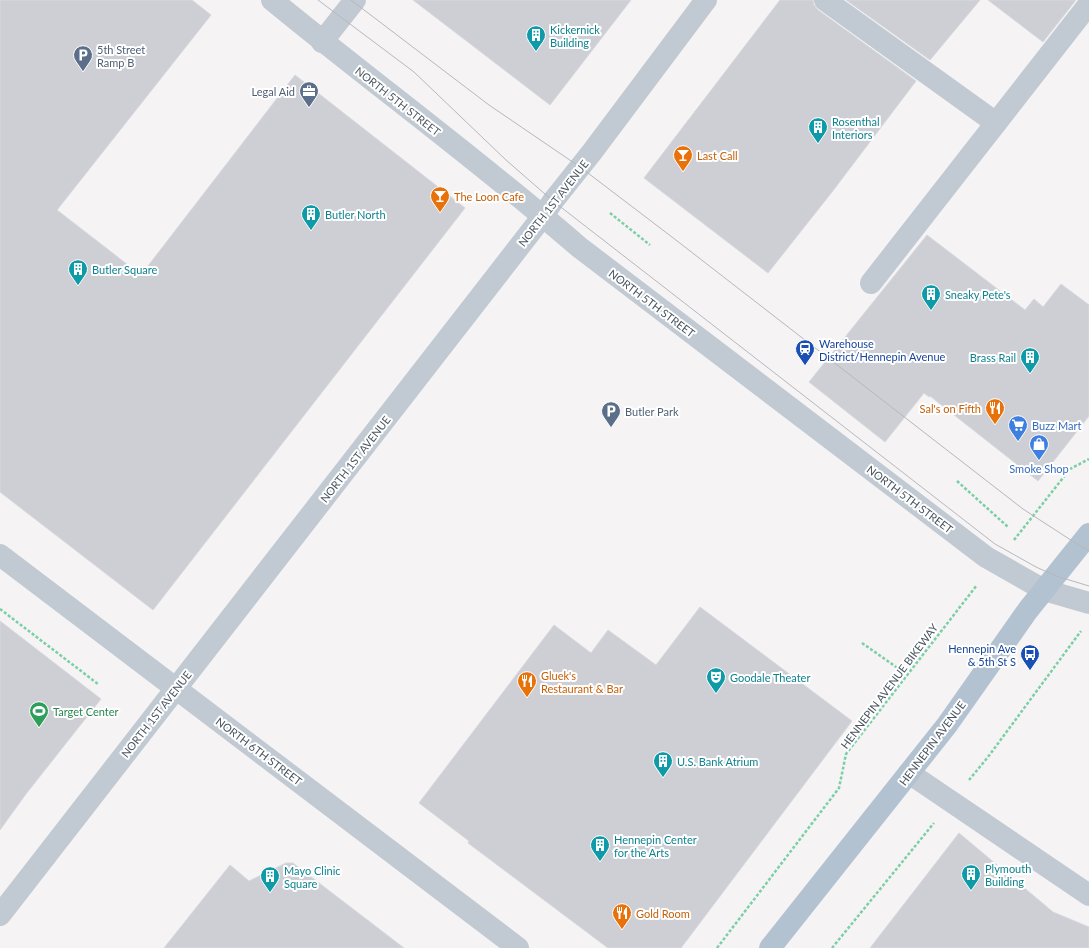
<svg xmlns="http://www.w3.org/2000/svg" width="1089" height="948" font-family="Lato,sans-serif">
	<rect width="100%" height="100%" fill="#f5f3f3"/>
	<g fill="#cdcfd5" stroke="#d7d9de">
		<polygon points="0,0 192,0 211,15 57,210 141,275 295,75 465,208 153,610 0,492"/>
		<polygon points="413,0 631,0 550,105"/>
		<polygon points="780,0 813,0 814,5 818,10 916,81 832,192 768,273 644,178"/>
		<polygon points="846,0 980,0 930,60"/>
		<polygon points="988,0 1076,0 1043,42"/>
		<polygon points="927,235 1025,310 1034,299 1043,307 1061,284 1089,305 1089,416 1038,481 930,396 929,397 924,393 885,442 809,382"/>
		<polygon points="700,607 852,721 681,948 608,948 468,843 469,841 419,803 554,625 591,653 608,630 656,665"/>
		<polygon points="0,621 101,699 26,794 0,830"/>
		<polygon points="959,833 1053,912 1089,927 1089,948 870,948"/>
		<polygon points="286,863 293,863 404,948 164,948 230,865 249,881"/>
	</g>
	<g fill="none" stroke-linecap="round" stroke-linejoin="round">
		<g stroke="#7ad0a6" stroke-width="2.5" stroke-dasharray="3 2" stroke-linecap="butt">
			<polyline points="610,213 650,245"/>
			<polyline points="957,481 1008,527"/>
			<polyline points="1014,540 1070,469 1089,459"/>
			<polyline points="0,609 98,684"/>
			<polyline points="862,643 899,669"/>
			<polyline points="969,780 988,757 1081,631"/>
			<polyline points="717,948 839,788 846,754 977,585"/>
			<polyline points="832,948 934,823"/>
		</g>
		<g stroke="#c1cad2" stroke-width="22">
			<path d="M272 0C373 83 480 161 579 247L986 557 1044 590 1089 603"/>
			<polyline points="825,0 996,123"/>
			<polyline points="322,42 355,0"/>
			<polyline points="871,283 1089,4"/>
			<polyline points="0,555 518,948"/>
			<polyline points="909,773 1089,895"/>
			<polyline points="0,915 543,216 553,201 592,152 706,0"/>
		</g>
		<polyline stroke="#b3c2d1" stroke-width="22" points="770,948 947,725 1028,610 1089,534"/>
		<g stroke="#b5b8bd" stroke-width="1">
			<polyline points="318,0 414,72 506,160 553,201 995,544 1036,567 1056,576 1089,586"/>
			<polyline points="351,0 489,105 580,167 672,237 1023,509 1080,546 1089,550"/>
		</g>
	</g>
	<defs>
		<g id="building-pin" transform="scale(1)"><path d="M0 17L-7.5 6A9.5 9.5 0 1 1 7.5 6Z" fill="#0f9aa8" stroke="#fff"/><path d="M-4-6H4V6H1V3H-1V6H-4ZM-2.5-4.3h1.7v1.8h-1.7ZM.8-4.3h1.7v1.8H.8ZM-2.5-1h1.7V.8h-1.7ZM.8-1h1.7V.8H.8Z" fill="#fff"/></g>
		<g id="parking-pin" transform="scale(1)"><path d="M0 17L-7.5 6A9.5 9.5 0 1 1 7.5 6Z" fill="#5c6f8a" stroke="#fff"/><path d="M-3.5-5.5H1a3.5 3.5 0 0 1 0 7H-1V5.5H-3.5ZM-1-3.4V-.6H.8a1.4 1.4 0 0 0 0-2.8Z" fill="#fff"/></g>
		<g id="office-pin" transform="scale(1)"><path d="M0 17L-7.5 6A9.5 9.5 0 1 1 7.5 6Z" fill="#5c6f8a" stroke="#fff"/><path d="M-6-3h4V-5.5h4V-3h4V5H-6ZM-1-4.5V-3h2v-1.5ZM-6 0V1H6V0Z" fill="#fff"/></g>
		<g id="bar-pin" transform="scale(1)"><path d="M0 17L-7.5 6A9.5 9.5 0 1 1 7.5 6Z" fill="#e8710a" stroke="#fff"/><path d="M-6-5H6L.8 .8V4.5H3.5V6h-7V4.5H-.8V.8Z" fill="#fff"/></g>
		<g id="station-pin" transform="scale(1)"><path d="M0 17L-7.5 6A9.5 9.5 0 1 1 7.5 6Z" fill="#1a4fb4" stroke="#fff"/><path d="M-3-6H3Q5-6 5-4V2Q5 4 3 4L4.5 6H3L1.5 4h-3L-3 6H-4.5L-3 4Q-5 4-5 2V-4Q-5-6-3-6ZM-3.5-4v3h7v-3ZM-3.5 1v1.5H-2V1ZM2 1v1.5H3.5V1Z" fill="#fff"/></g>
		<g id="restaurant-pin" transform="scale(1)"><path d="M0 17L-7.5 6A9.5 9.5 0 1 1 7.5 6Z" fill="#e8710a" stroke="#fff"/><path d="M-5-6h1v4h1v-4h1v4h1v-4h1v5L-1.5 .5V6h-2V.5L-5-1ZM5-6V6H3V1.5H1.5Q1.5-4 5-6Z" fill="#fff"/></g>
		<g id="supermarket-pin" transform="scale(1)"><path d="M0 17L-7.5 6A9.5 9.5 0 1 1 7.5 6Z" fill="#3f7fe0" stroke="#fff"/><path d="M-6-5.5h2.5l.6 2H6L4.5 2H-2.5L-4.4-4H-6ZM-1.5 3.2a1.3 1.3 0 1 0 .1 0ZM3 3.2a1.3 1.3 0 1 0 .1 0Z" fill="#fff"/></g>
		<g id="shop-pin" transform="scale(1)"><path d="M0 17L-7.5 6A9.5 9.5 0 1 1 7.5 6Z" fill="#3f7fe0" stroke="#fff"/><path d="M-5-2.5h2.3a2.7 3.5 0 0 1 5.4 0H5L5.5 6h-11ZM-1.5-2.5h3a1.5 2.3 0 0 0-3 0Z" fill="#fff"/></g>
		<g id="bus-pin" transform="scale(1)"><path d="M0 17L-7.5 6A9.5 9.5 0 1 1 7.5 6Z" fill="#1a4fb4" stroke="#fff"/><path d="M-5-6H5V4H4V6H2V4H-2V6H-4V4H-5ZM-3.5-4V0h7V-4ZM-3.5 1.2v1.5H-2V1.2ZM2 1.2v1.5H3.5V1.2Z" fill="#fff"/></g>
		<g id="theatre-pin" transform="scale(1)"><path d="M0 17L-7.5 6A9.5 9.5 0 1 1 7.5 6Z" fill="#0f9aa8" stroke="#fff"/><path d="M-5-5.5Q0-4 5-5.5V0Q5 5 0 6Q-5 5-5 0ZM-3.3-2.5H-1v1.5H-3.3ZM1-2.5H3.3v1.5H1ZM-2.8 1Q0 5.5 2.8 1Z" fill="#fff"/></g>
		<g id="stadium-pin" transform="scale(1)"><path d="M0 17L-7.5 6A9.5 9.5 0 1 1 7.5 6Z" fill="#2e9e5b" stroke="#fff"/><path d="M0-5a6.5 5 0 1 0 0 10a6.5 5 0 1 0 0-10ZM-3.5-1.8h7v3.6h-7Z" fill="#fff"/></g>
	</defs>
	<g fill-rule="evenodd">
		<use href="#building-pin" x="536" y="35"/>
		<use href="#parking-pin" x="83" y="55"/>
		<use href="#office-pin" x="309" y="91"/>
		<use href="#building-pin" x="818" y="127"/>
		<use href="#bar-pin" x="683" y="155"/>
		<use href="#bar-pin" x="440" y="196"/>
		<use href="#building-pin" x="311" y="214"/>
		<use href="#building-pin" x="78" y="269"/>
		<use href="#building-pin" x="931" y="294"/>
		<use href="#station-pin" x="805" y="349"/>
		<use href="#building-pin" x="1030" y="357"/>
		<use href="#restaurant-pin" x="995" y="408"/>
		<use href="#parking-pin" x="611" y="411"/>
		<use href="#supermarket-pin" x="1018" y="425"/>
		<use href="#shop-pin" x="1039" y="444"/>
		<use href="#bus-pin" x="1030" y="654"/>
		<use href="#theatre-pin" x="716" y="677"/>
		<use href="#restaurant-pin" x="527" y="681"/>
		<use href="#stadium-pin" x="39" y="711"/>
		<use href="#building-pin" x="663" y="761"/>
		<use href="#building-pin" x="600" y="845"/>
		<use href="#building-pin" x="971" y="874"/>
		<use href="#building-pin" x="270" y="876"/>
		<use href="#restaurant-pin" x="622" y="913"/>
	</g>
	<g text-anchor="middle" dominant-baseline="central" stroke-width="4" stroke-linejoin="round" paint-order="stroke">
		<g font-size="11" fill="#0d838f" stroke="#fff" text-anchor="start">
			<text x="550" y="29">Kickernick<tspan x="550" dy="13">Building</tspan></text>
			<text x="832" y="121">Rosenthal<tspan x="832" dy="13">Interiors</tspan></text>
			<text x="325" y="214">Butler North</text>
			<text x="92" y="269">Butler Square</text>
			<text x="945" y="294">Sneaky Pete's</text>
			<text x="1016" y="357" text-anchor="end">Brass Rail</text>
			<text x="730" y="677">Goodale Theater</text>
			<text x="677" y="761">U.S. Bank Atrium</text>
			<text x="614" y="839">Hennepin Center<tspan x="614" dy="13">for the Arts</tspan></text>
			<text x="985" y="868">Plymouth<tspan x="985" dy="13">Building</tspan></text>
			<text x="284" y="870">Mayo Clinic<tspan x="284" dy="13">Square</tspan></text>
		</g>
		<g font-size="11" fill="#4e5e75" stroke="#fff" text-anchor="start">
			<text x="97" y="49">5th Street<tspan x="97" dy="13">Ramp B</tspan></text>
			<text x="295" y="91" text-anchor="end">Legal Aid</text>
			<text x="625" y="411">Butler Park</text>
		</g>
		<g font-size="11" fill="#4a5661" stroke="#fff">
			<text transform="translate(398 101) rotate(38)">NORTH 5TH STREET</text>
			<text transform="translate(553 203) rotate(-52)">NORTH 1ST AVENUE</text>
			<text transform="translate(652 303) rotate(37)">NORTH 5TH STREET</text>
			<text transform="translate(355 459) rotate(-52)">NORTH 1ST AVENUE</text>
			<text transform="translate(910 499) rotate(37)">NORTH 5TH STREET</text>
			<text transform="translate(889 686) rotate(-53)">HENNEPIN AVENUE BIKEWAY</text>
			<text transform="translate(156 714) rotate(-52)">NORTH 1ST AVENUE</text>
			<text transform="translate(932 743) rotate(-53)">HENNEPIN AVENUE</text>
			<text transform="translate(259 751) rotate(37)">NORTH 6TH STREET</text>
		</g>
		<g font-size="11" fill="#c56008" stroke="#fff" text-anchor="start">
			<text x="697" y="155">Last Call</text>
			<text x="454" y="196">The Loon Cafe</text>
			<text x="981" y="408" text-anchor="end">Sal's on Fifth</text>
			<text x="541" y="675">Gluek's<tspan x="541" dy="13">Restaurant &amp; Bar</tspan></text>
			<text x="636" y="913">Gold Room</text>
		</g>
		<g font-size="11" fill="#164399" stroke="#fff" text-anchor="start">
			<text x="819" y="343">Warehouse<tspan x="819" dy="13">District/Hennepin Avenue</tspan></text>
			<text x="1016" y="648" text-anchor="end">Hennepin Ave<tspan x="1016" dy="13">&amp; 5th St S</tspan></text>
		</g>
		<g font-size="11" fill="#366cbe" stroke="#fff" text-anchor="start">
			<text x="1032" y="425">Buzz Mart</text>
			<text x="1039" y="468" text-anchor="middle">Smoke Shop</text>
		</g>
		<g font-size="11" fill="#27864d" stroke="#fff" text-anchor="start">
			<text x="53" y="711">Target Center</text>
		</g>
	</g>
</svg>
